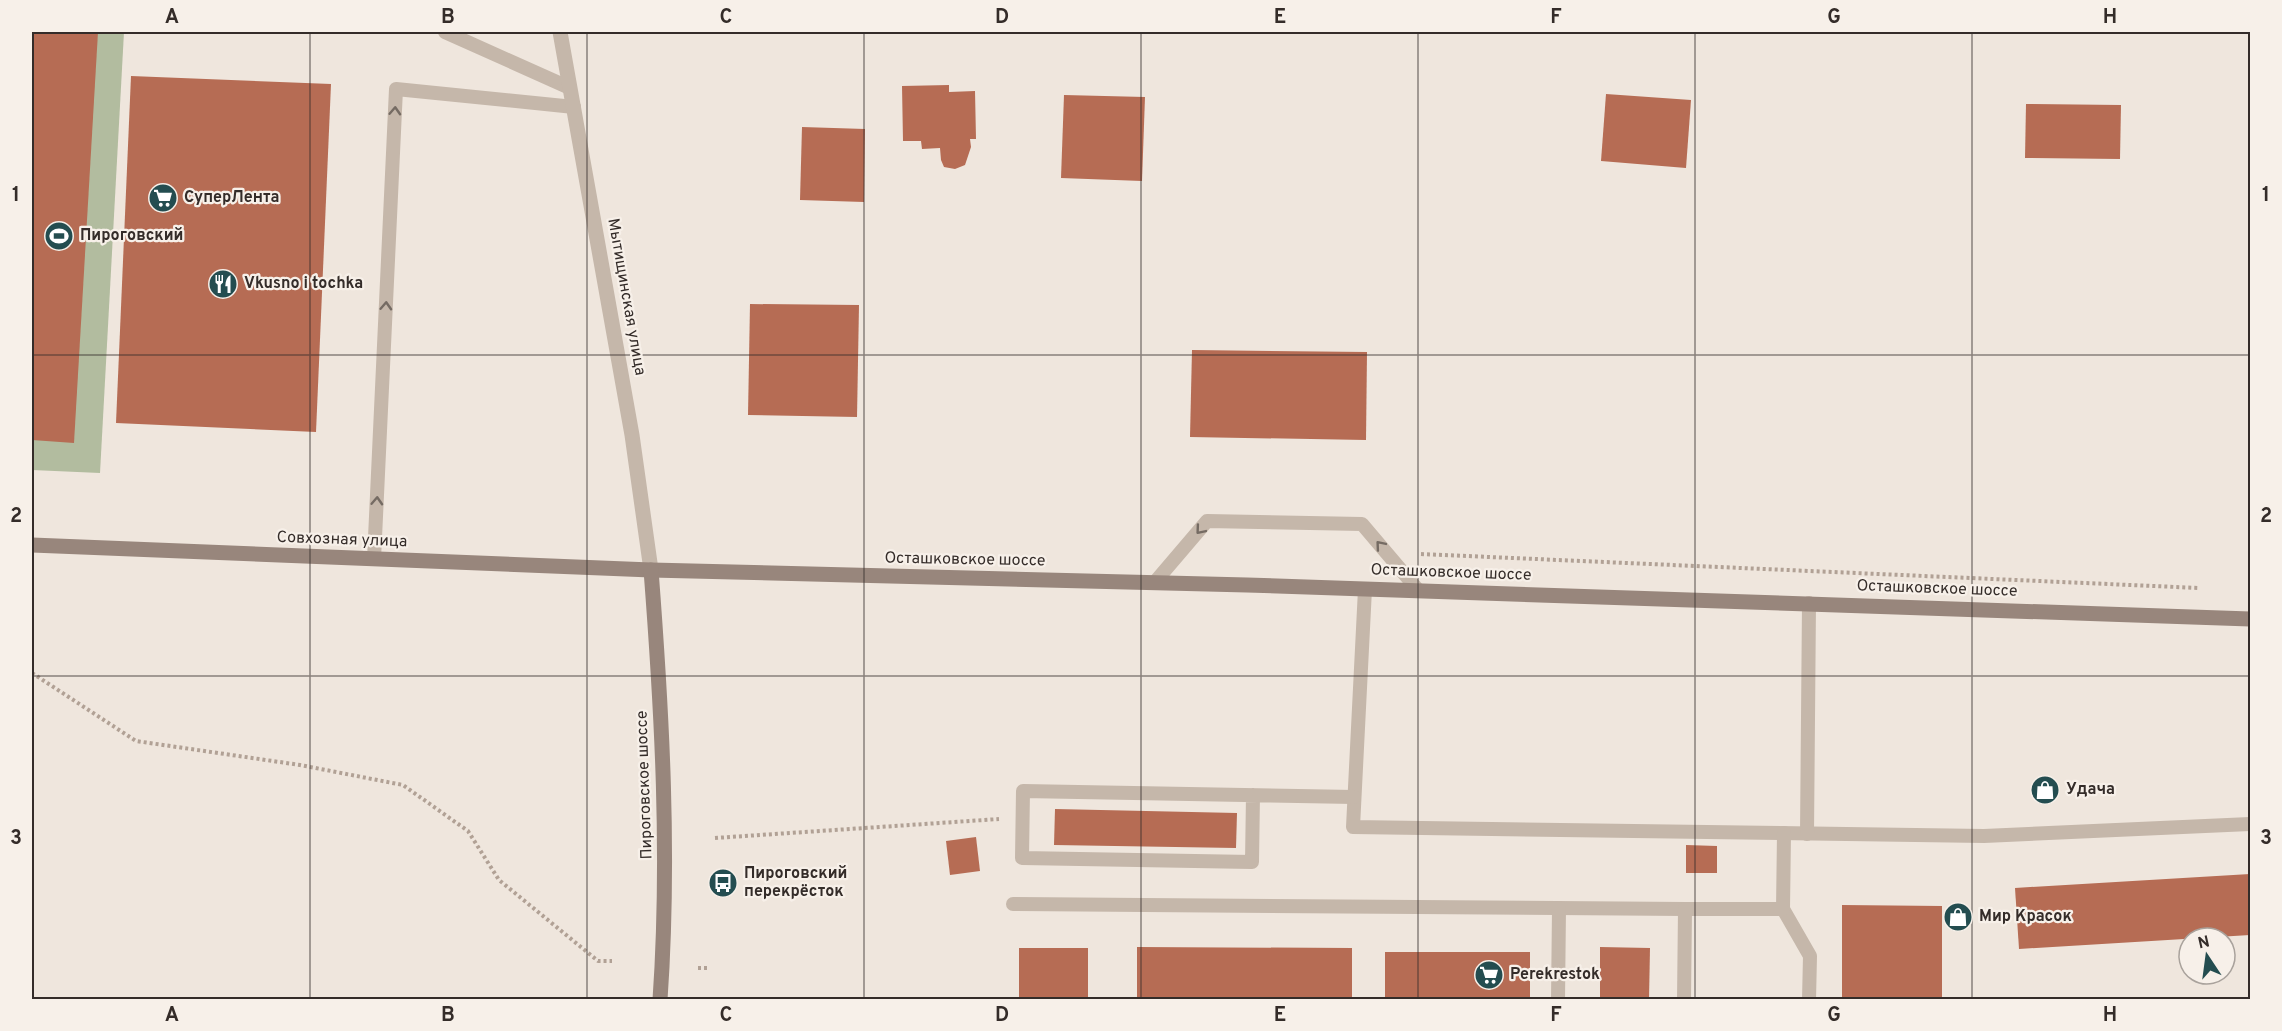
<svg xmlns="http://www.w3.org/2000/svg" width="2282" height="1031" font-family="Overpass,sans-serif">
	<rect width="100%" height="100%" fill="#efe6dd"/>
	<polygon fill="#b2bc9f" points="32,32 124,32 100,473 32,470"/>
	<g fill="#b66c54">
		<polygon points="32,32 98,32 74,443 32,440"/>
		<polygon points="131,76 331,84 316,432 116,423"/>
		<polygon points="949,85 949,92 975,91 976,139 970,139 971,147 965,165 955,169 944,167 941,160 940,148 922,149 921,141 903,141 902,86"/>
		<polygon points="1606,94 1691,100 1686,168 1601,161"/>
		<polygon points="1064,95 1145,97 1142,181 1061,178"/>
		<polygon points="2026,104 2121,105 2120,159 2025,158"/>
		<polygon points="802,127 865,129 864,202 800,200"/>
		<polygon points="750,304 859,305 857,417 748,415"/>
		<polygon points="1192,350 1367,352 1366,440 1190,437"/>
		<polygon points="1055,809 1237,813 1236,848 1054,845"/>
		<polygon points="976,837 980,871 950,875 946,841"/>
		<polygon points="1686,845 1717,846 1717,873 1686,873"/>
		<polygon points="2250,874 2250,935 2019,949 2015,888"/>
		<polygon points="1842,905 1942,906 1942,1000 1842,1000"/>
		<polygon points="1137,947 1352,948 1352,1000 1137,1000"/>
		<polygon points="1600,947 1650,948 1649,1000 1600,1000"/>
		<rect x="1019" y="948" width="69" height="52"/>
		<rect x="1385" y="952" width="145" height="48"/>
	</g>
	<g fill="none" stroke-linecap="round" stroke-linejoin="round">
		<g stroke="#b1a195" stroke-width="4" stroke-dasharray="3 3" stroke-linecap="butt">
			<polyline points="1421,554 2199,588"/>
			<polyline points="32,673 136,741 300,765 403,785 468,831 499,880 598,961 612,961"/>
			<polyline points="715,838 999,819"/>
			<polyline points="698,968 708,968"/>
		</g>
		<g stroke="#c5b7aa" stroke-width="14">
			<polyline points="445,32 570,88"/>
			<polyline points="374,559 396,89 574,107"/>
			<polyline points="1155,582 1207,521 1362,524 1418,590"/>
			<polyline points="1365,589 1353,827 1984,836 2250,824"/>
			<polyline points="1253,795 1252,862 1022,858 1023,791 1354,797"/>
			<polyline points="1807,834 1809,603"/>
			<polyline points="1013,904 1685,909"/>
			<polyline points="1783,909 1810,956 1809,1000"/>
			<polyline points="1558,1000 1559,908"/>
			<polyline points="1684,1000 1685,909 1783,909 1784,833"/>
		</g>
		<polyline stroke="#c5b7aa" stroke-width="15" points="560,32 632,435 651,570"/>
		<g stroke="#98867c" stroke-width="15">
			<polyline points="32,545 651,570 1247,585 2250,619"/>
			<path d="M651 570C662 713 670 856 660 1000"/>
		</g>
	</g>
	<defs><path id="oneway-chevron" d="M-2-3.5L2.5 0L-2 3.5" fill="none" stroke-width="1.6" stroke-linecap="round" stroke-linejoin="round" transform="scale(1.5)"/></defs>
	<g stroke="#756b63">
		<use href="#oneway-chevron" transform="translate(395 111) rotate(-87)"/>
		<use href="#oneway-chevron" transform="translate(386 306) rotate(-87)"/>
		<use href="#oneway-chevron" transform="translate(377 501) rotate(-87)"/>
		<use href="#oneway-chevron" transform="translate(1200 530) rotate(130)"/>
		<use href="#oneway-chevron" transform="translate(1380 545) rotate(-130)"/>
	</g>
	<path fill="none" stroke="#342c29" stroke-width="1.5" stroke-opacity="0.55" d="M310 32V1000M587 32V1000M864 32V1000M1141 32V1000M1418 32V1000M1695 32V1000M1972 32V1000M32 355H2250M32 676H2250"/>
	<defs>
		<g id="supermarket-disc" transform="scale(1.5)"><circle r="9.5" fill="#244d50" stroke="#f7f0e9"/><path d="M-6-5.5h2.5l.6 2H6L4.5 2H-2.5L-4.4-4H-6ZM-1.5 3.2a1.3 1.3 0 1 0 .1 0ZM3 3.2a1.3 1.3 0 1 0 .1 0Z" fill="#fff"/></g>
		<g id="stadium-disc" transform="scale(1.5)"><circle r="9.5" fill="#244d50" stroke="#f7f0e9"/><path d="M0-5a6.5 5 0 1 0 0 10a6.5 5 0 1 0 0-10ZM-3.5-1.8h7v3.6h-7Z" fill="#fff"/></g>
		<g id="restaurant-disc" transform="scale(1.5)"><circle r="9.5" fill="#244d50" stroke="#f7f0e9"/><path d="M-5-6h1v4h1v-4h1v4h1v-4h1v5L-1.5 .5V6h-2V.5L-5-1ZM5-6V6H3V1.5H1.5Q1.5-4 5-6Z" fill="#fff"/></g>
		<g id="shop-disc" transform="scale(1.5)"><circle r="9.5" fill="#244d50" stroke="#f7f0e9"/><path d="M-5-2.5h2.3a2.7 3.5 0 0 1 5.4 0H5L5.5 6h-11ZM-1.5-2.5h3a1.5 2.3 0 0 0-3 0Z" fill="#fff"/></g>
		<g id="bus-disc" transform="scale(1.5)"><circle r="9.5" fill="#244d50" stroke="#f7f0e9"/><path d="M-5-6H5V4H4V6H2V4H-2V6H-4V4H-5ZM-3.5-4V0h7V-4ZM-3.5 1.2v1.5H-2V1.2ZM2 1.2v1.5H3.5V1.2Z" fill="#fff"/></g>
	</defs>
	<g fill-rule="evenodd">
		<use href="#supermarket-disc" x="163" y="198"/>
		<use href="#stadium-disc" x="59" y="236"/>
		<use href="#restaurant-disc" x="223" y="284"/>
		<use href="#shop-disc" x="2045" y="790"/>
		<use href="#bus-disc" x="723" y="883"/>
		<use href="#shop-disc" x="1958" y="917"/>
		<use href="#supermarket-disc" x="1489" y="975"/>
	</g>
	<g text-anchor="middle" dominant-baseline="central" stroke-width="4.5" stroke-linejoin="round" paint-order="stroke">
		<g font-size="16" font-weight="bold" fill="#342c29" stroke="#f7f0e9" text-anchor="start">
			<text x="184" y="198">СуперЛента</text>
			<text x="80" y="236">Пироговский</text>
			<text x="244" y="284">Vkusno i tochka</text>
			<text x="2066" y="790">Удача</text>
			<text x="744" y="874">Пироговский<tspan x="744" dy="18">перекрёсток</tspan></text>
			<text x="1979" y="917">Мир Красок</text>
			<text x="1510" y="975">Perekrestok</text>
		</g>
		<g font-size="16" fill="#342c29" stroke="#f7f0e9">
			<text transform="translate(626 297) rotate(80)">Мытищинская улица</text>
			<text transform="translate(342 540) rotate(2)">Совхозная улица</text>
			<text transform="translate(965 560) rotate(1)">Осташковское шоссе</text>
			<text transform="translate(1451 573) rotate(2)">Осташковское шоссе</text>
			<text transform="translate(1937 589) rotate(2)">Осташковское шоссе</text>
			<text transform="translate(645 785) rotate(-92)">Пироговское шоссе</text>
		</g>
	</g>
	<rect width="2282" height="1031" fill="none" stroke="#f7f0e9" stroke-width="66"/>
	<g transform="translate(2207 956) rotate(347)"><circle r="28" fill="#f7f0e9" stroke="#a9a29c" stroke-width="1.5"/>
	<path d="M0-4.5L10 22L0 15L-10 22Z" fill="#244d50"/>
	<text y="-9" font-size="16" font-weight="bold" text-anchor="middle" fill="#342c29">N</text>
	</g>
	<rect x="33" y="33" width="2216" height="965" fill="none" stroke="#342c29" stroke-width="2"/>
	<g font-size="20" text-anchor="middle" font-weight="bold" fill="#342c29">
		<text x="172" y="23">A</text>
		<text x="448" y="23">B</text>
		<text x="726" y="23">C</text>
		<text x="1002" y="23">D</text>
		<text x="1280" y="23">E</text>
		<text x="1556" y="23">F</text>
		<text x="1834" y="23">G</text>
		<text x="2110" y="23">H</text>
		<text x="16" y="201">1</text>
		<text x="2266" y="201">1</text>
		<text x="16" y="522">2</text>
		<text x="2266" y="522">2</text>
		<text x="16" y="844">3</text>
		<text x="2266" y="844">3</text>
		<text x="172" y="1021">A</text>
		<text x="448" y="1021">B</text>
		<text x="726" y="1021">C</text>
		<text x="1002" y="1021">D</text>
		<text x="1280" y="1021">E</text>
		<text x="1556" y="1021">F</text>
		<text x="1834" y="1021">G</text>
		<text x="2110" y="1021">H</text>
	</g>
</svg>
